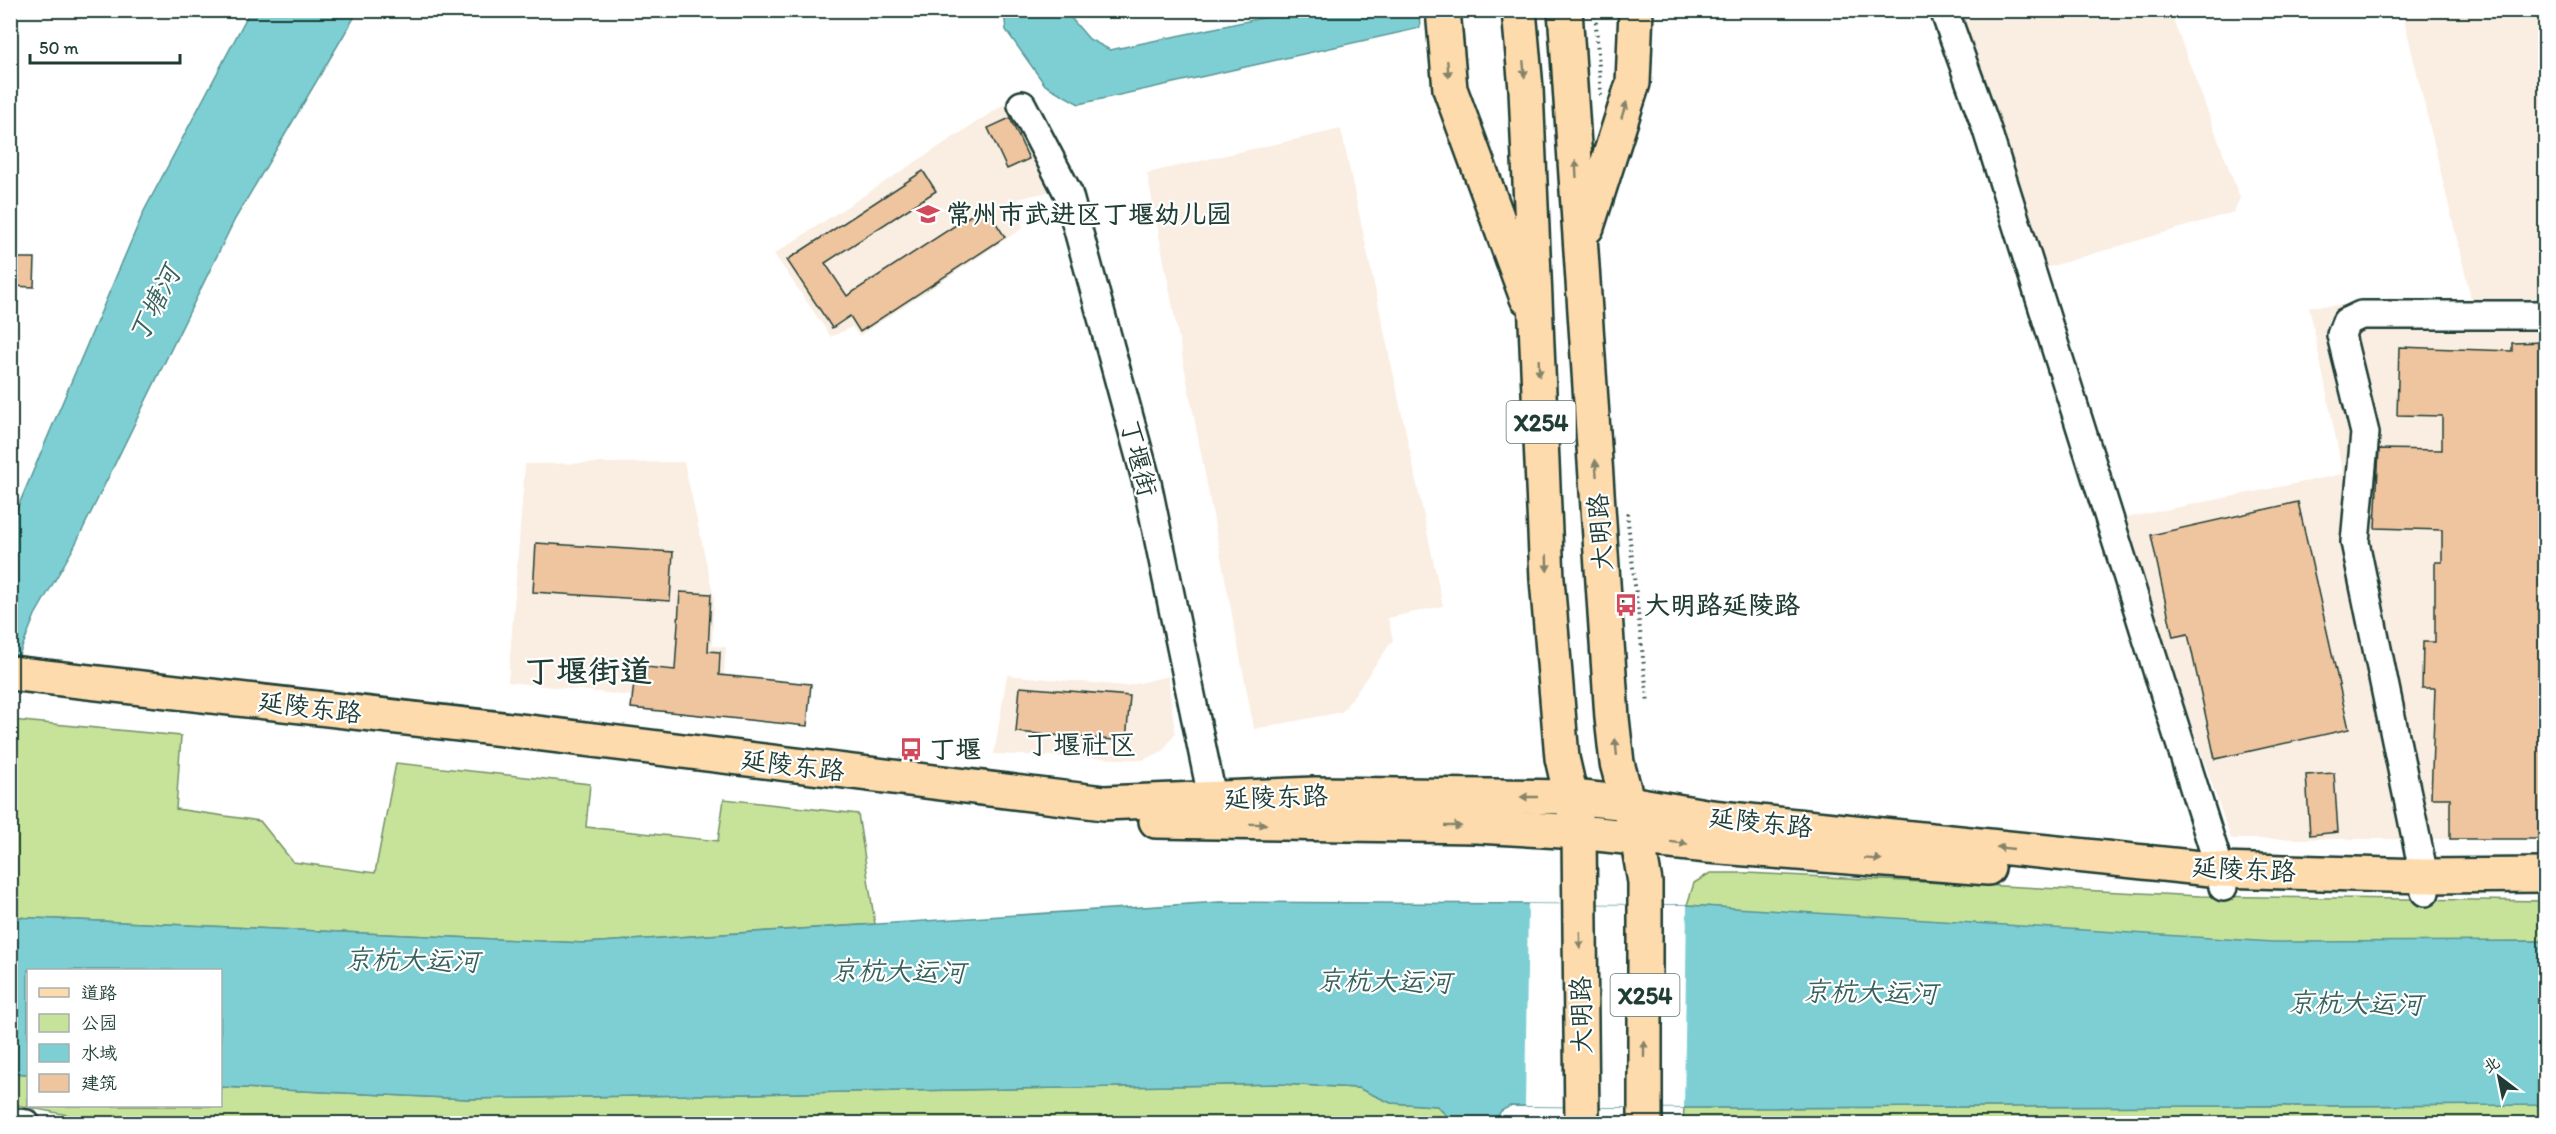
<svg xmlns="http://www.w3.org/2000/svg" width="2556" height="1134" font-family="Itim,'LXGW WenKai TC',sans-serif">
	<rect width="100%" height="100%" fill="#fff"/>
	<filter id="ink" filterUnits="userSpaceOnUse"><feTurbulence type="fractalNoise" baseFrequency=".0167" numOctaves="2"/><feDisplacementMap in="SourceGraphic" scale="12" xChannelSelector="R" yChannelSelector="G"/><feConvolveMatrix kernelMatrix="1 2 1 2 8 2 1 2 1" color-interpolation-filters="sRGB"/></filter>
	<g filter="url(#ink)">
		<g fill="#faeee2">
			<polygon points="1955,11 2170,11 2240,198 2234,212 2042,269"/>
			<polygon points="2402,11 2545,11 2545,839 2231,839 2120,519 2343,474 2309,306 2472,302"/>
			<polygon points="1006,103 1052,191 1018,199 1023,228 859,336 852,327 831,337 774,254"/>
			<polygon points="1341,129 1443,606 1388,618 1393,640 1342,712 1254,729 1147,173"/>
			<polygon points="684,462 714,597 712,646 726,647 724,676 636,666 632,696 508,682 525,464"/>
			<polygon points="1007,675 1126,686 1168,676 1175,733 1163,751 1143,760 994,754"/>
		</g>
		<g fill="#c7e39a" stroke="#739067" stroke-width="1.5">
			<polygon points="11,720 181,736 176,809 260,821 293,862 375,873 396,763 590,784 586,827 718,841 724,799 858,814 875,924 585,943 11,917"/>
			<polygon points="1710,873 1746,873 2200,896 2545,901 2546,941 2267,947 1687,905 1694,883"/>
			<polygon points="10,1073 28,1074 28,1106 220,1106 221,1087 468,1099 1279,1084 1358,1088 1391,1103 1437,1106 1449,1118 1452,1123 114,1124 11,1104"/>
			<polygon points="2546,1105 2545,1124 1683,1124 1684,1108"/>
		</g>
		<g fill="#7ecfd4" stroke="#589594" stroke-width="1.5">
			<polygon points="250,11 358,11 235,219 74,547 35,615 17,660 11,659 11,523 144,211"/>
			<polygon points="1004,11 1065,11 1089,39 1110,50 1296,11 1419,11 1420,28 1079,104 1045,85 1006,30"/>
			<polygon points="1220,902 1687,905 2273,942 2545,941 2545,1105 1684,1108 1510,1106 1501,1111 1493,1123 1452,1124 1449,1118 1437,1106 1391,1103 1358,1088 1279,1084 468,1099 221,1087 220,970 28,970 28,1074 11,1073 11,917 585,943"/>
		</g>
		<polygon fill="#fff" points="1528,904 1687,905 1684,1108 1525,1106"/>
		<g fill="#efc59f" stroke="#1f3d34" stroke-width="1.5">
			<polygon points="1010,118 1029,159 1007,169 988,128"/>
			<polygon points="923,171 936,191 825,263 847,296 985,206 1005,237 860,332 850,316 832,328 787,260"/>
			<polygon points="10,258 35,258 34,287 10,286"/>
			<polygon points="2546,342 2546,839 2450,839 2450,798 2431,798 2435,688 2422,688 2423,642 2435,642 2435,562 2442,562 2442,530 2375,528 2379,449 2442,450 2442,416 2397,415 2399,347 2512,351 2512,343"/>
			<polygon points="2298,502 2349,729 2215,759 2188,634 2173,637 2151,535"/>
			<polygon points="536,543 673,552 670,601 533,592"/>
			<polygon points="680,592 711,594 708,651 720,652 719,675 811,684 807,726 631,708 636,666 675,670"/>
			<polygon points="1020,687 1130,696 1126,741 1016,732"/>
			<polygon points="2334,773 2338,832 2310,835 2306,775"/>
		</g>
		<g fill="none" stroke-linecap="round" stroke-linejoin="round">
			<g stroke="#1f3d34" stroke-width="32">
				<g id="minor">
					<polyline points="1944,10 1986,127 2220,870 2223,887"/>
					<polyline points="1022,105 1068,193 1147,483 1216,816"/>
					<polyline points="2425,892 2424,876 2355,542 2365,433 2341,335 2346,322 2361,315 2546,315"/>
					<polyline points="10,1122 26,1124"/>
				</g>
			</g>
			<g stroke="#1f3d34" stroke-width="38">
				<g id="major">
					<polyline points="1443,10 1450,89 1527,298"/>
					<polyline points="1519,10 1526,89 1547,579 1562,758 1579,832 1582,1124"/>
					<polyline points="1565,10 1612,718 1617,763 1637,837 1645,882 1645,1124"/>
					<polyline points="1587,227 1633,83 1636,10"/>
					<polyline points="10,673 528,732 1104,803 1314,794 1572,797 1629,803 1711,817 2220,870 2424,876 2546,875"/>
					<polyline points="1156,821 1477,826 1579,832 1708,846 1988,868"/>
				</g>
			</g>
			<g stroke="#1f3d34" stroke-width="4" stroke-dasharray="1.5 4.5" stroke-linecap="butt">
				<polyline points="1595,10 1601,96"/>
				<polyline points="1627,513 1648,703"/>
			</g>
			<use href="#minor" stroke="#fff" stroke-width="27"/>
			<use href="#major" stroke="#fedbac" stroke-width="33"/>
		</g>
		<defs><path id="oneway-solid" d="M-6-.8H1V-3.2L6.5 0L1 3.2V.8H-6Z" transform="scale(1.5)"/></defs>
		<g fill="#83846a">
			<use href="#oneway-solid" transform="translate(1448 69) rotate(85)"/>
			<use href="#oneway-solid" transform="translate(1524 69) rotate(85)"/>
			<use href="#oneway-solid" transform="translate(1624 110) rotate(-72)"/>
			<use href="#oneway-solid" transform="translate(1576 169) rotate(-93)"/>
			<use href="#oneway-solid" transform="translate(1539 368) rotate(88)"/>
			<use href="#oneway-solid" transform="translate(1596 468) rotate(-94)"/>
			<use href="#oneway-solid" transform="translate(1547 563) rotate(88)"/>
			<use href="#oneway-solid" transform="translate(1616 747) rotate(-96)"/>
			<use href="#oneway-solid" transform="translate(1529 797) rotate(-180)"/>
			<use href="#oneway-solid" transform="translate(1258 824) rotate(1)"/>
			<use href="#oneway-solid" transform="translate(1453 826) rotate(1)"/>
			<use href="#oneway-solid" transform="translate(1679 843) rotate(7)"/>
			<use href="#oneway-solid" transform="translate(2005 848) rotate(-174)"/>
			<use href="#oneway-solid" transform="translate(1873 859) rotate(4)"/>
			<use href="#oneway-solid" transform="translate(1580 940) rotate(89)"/>
			<use href="#oneway-solid" transform="translate(1644 1049) rotate(-90)"/>
		</g>
	</g>
	<defs>
		<g id="school-bare" transform="scale(1.8)"><path d="M0-5L7-2L0 1L-7-2ZM-4 1L0 2.5L4 1V4Q0 6-4 4Z" fill="#d1495b" stroke="#fff" stroke-width="2.5" paint-order="stroke"/></g>
		<g id="bus-bare" transform="scale(1.8)"><path d="M-5-6H5V4H4V6H2V4H-2V6H-4V4H-5ZM-3.5-4V0h7V-4ZM-3.5 1.2v1.5H-2V1.2ZM2 1.2v1.5H3.5V1.2Z" fill="#d1495b" stroke="#fff" stroke-width="2.5" paint-order="stroke"/></g>
	</defs>
	<g fill-rule="evenodd">
		<use href="#school-bare" x="928" y="214"/>
		<use href="#bus-bare" x="1626" y="605"/>
		<use href="#bus-bare" x="911" y="749"/>
	</g>
	<g text-anchor="middle" dominant-baseline="central" stroke-width="4.5" stroke-linejoin="round" paint-order="stroke">
		<g fill="#fff" stroke="#627771" stroke-width="1.5">
			<rect x="1506.5" y="401" width="69" height="42" rx="4.5"/>
			<rect x="1610.5" y="974" width="69" height="42" rx="4.5"/>
		</g>
		<g font-size="24" font-weight="bold" fill="#1f3d34">
			<text x="1541" y="422">X254</text>
			<text x="1645" y="995">X254</text>
		</g>
		<g font-size="26" font-weight="bold" fill="#1f3d34" stroke="#fff" text-anchor="start">
			<text x="946" y="214">常州市武进区丁堰幼儿园</text>
			<text x="1644" y="605">大明路延陵路</text>
			<text x="929" y="749">丁堰</text>
		</g>
		<g font-size="26" fill="#1f3d34" stroke="#fff">
			<text transform="translate(1139 458) rotate(76)">丁堰街</text>
			<text transform="translate(1600 532) rotate(-94)">大明路</text>
			<text transform="translate(310 707) rotate(7)">延陵东路</text>
			<text transform="translate(793 765) rotate(7)">延陵东路</text>
			<text transform="translate(1276 797) rotate(-2)">延陵东路</text>
			<text transform="translate(1761 822) rotate(6)">延陵东路</text>
			<text transform="translate(2244 869) rotate(3)">延陵东路</text>
			<text transform="translate(1581 1015) rotate(-91)">大明路</text>
		</g>
		<g font-size="27" font-style="italic" fill="#37625c" stroke="#fff">
			<text transform="translate(154 304) rotate(-63)">丁塘河</text>
			<text transform="translate(412 960) rotate(1)">京杭大运河</text>
			<text transform="translate(898 971) rotate(1)">京杭大运河</text>
			<text transform="translate(1384 981) rotate(1)">京杭大运河</text>
			<text transform="translate(1870 992) rotate(1)">京杭大运河</text>
			<text transform="translate(2355 1003) rotate(1)">京杭大运河</text>
		</g>
		<g font-size="28" fill="#1f3d34" stroke="#fff">
			<text x="1081" y="744">丁堰社区</text>
		</g>
		<g font-size="32" font-weight="bold" fill="#1f3d34" stroke="#fff">
			<text x="588" y="671">丁堰街道</text>
		</g>
	</g>
	<rect width="2556" height="1134" fill="none" stroke="#fff" stroke-width="36"/>
	<rect x="18" y="18" width="2520" height="1098" fill="none" stroke="#1f3d34" stroke-width="2" filter="url(#ink)"/>
	<rect x="27" y="969" width="195" height="138" fill="#ffffff" stroke="#a5b1ae" stroke-width="1.5"/>
	<rect x="39" y="988" width="30" height="9" fill="#fedbac" stroke="#a5b1ae" stroke-width="1.5"/>
	<text x="81" y="999" font-size="18" fill="#1f3d34">道路</text>
	<rect x="39" y="1014" width="30" height="18" fill="#c7e39a" stroke="#a5b1ae" stroke-width="1.5"/>
	<text x="81" y="1029" font-size="18" fill="#1f3d34">公园</text>
	<rect x="39" y="1044" width="30" height="18" fill="#7ecfd4" stroke="#a5b1ae" stroke-width="1.5"/>
	<text x="81" y="1059" font-size="18" fill="#1f3d34">水域</text>
	<rect x="39" y="1074" width="30" height="18" fill="#efc59f" stroke="#a5b1ae" stroke-width="1.5"/>
	<text x="81" y="1089" font-size="18" fill="#1f3d34">建筑</text>
	<g transform="translate(2499 1077) rotate(328)" stroke="#ffffff" stroke-width="4.5" paint-order="stroke">
	<path d="M0-4.5L10 22L0 15L-10 22Z" fill="#1f3d34"/>
	<text y="-9" font-size="16" font-weight="bold" text-anchor="middle" fill="#1f3d34">北</text>
	</g>
	<path d="M30 54v9h150v-9" fill="none" stroke="#1f3d34" stroke-width="3"/>
	<text x="39" y="54" font-size="18" fill="#1f3d34" stroke="#ffffff" stroke-width="4.5" paint-order="stroke">50 m</text>
</svg>
